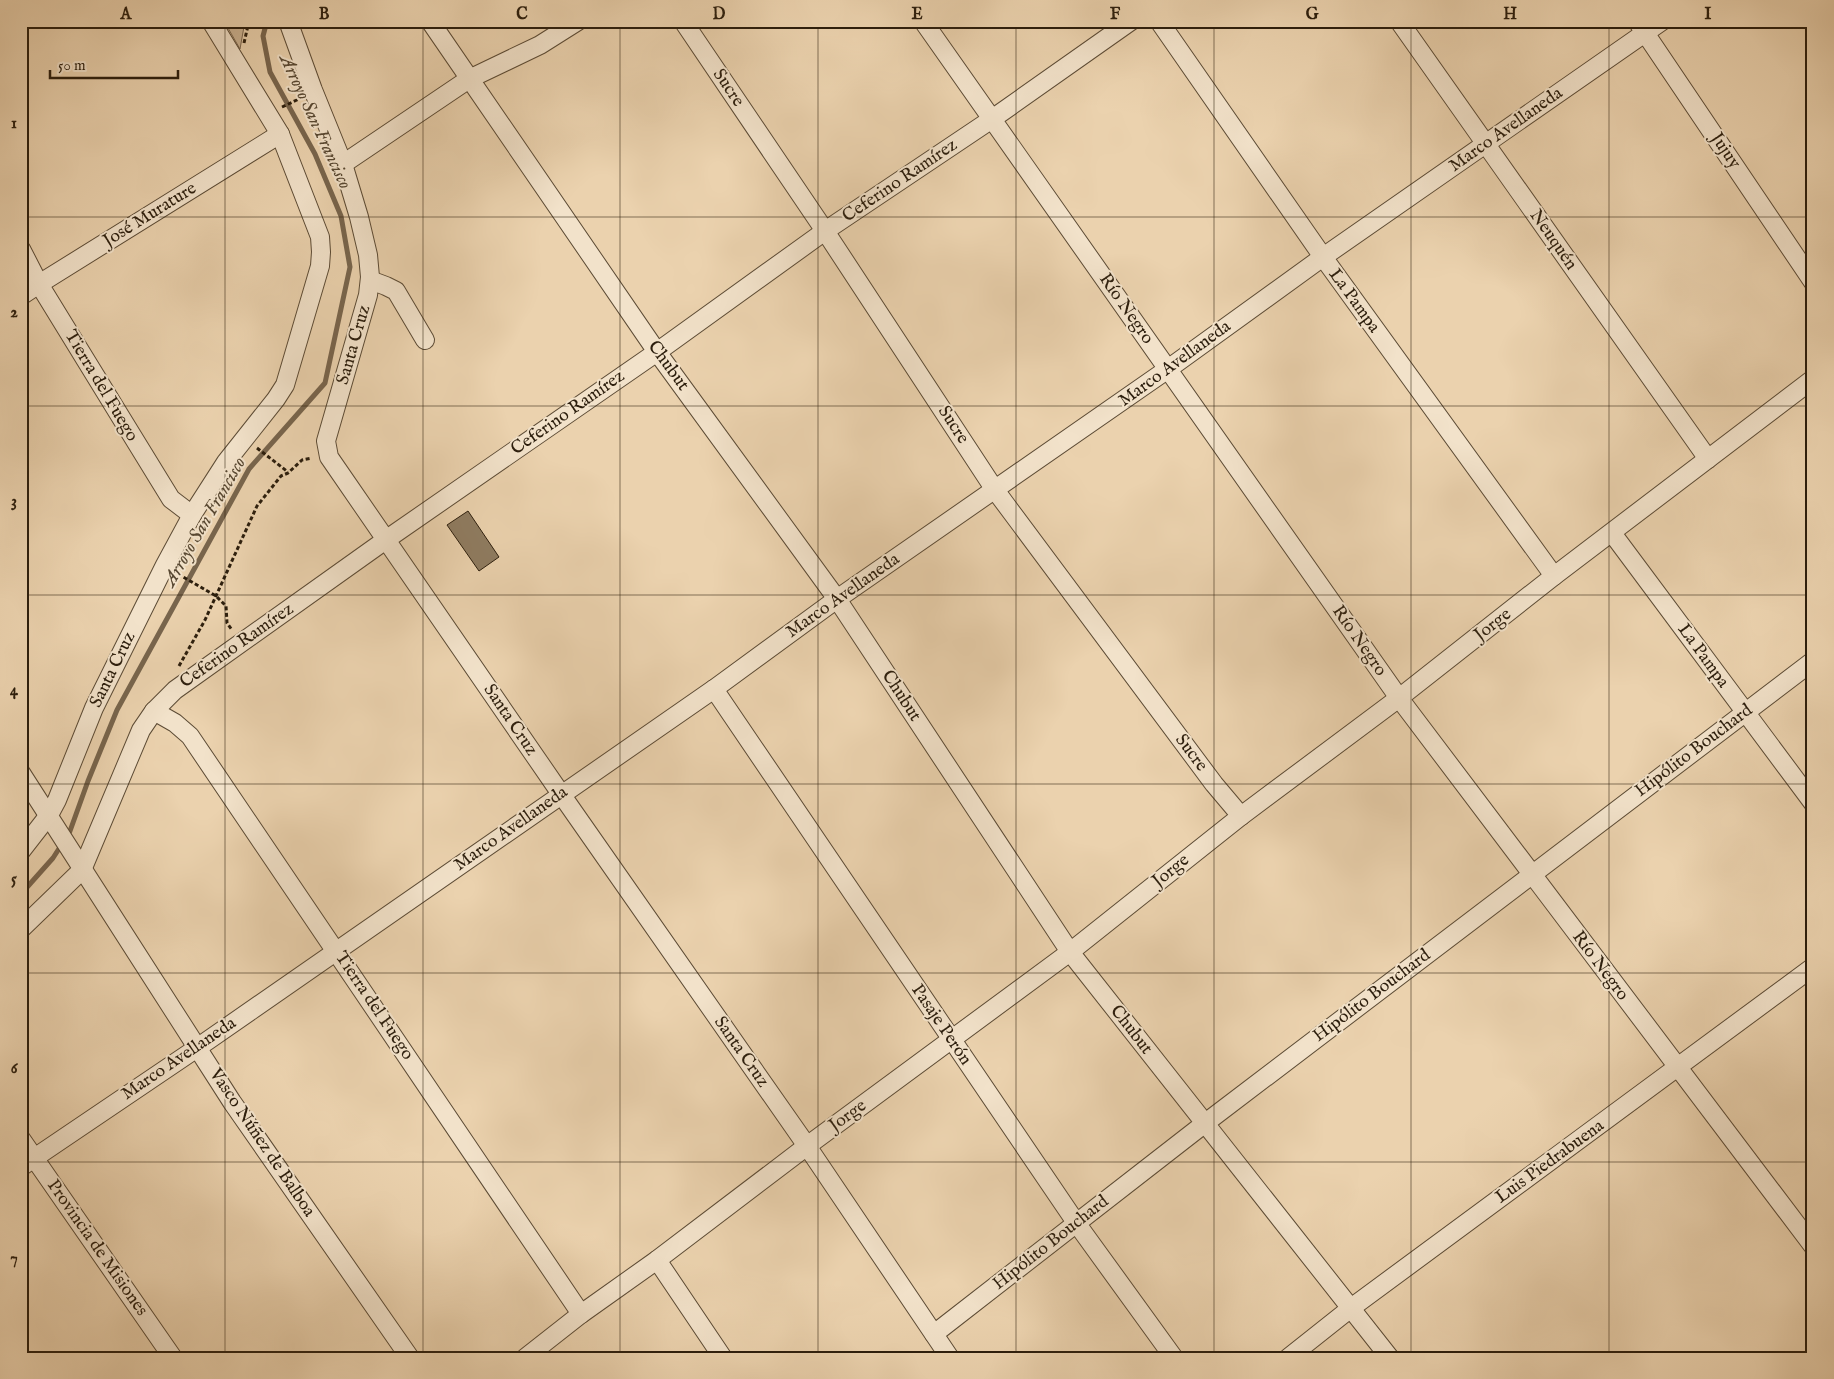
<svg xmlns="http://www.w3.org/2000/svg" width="1834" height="1379" font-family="'IM FELL English',serif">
	<rect width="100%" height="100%" fill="#ebd2ae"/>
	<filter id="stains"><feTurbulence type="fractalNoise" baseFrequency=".004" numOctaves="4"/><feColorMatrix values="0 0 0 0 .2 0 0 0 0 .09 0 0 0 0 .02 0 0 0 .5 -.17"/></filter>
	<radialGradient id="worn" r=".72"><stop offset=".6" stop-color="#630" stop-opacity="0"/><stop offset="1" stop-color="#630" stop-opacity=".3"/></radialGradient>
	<polygon fill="#cbb393" stroke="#7c6850" points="224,21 245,21 240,49"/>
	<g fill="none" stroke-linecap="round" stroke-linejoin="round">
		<g stroke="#78654d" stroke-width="5">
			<polyline points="66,837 70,831 88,781 117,710 249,469 325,383 350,267 341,216 315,154 270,72 263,36 267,21"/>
			<polyline points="21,894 53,858 62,844"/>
		</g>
	</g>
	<polygon fill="#8f7c61" stroke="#2c1e0d" points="468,511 499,557 479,571 447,525"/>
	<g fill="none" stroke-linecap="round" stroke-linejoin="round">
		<g stroke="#5c4b35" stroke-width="20">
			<g id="minor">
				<polyline points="288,21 313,90 343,164 359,217 368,255 370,277 368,295 326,441 329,457 561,794 807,1146 950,1358"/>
				<polyline points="430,21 657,352 837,599 1070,952 1390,1358"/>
				<polyline points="683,21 825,231 995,490 1214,784 1241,816"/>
				<polyline points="923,21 1399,698 1813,1246"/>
				<polyline points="1159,21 1323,257 1554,576"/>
				<polyline points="1399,21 1708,459"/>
				<polyline points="1637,21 1813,282"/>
				<polyline points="343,164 469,79 540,45 578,21"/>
				<polyline points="21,249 39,284 171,499 192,515"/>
				<polyline points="370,280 386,286 396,291 425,340"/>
				<polyline points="21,296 39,284 280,134"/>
				<polyline points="1612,533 1813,803"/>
				<polyline points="714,689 1077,1224 1174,1358"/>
				<polyline points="154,711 175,723 190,736 581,1314"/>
				<polyline points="21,773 232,1102 410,1358"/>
				<polyline points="21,851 49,815 57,800 94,708 165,565 192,515 226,462 276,399 285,385 320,266 321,252 320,237 280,134 211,21"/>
				<polyline points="21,929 82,870 141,730 154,711 175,690 387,539 657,352 825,231 992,119 1131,21"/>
				<polyline points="21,1139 173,1358"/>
				<polyline points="21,1167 197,1048 714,689 837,599 1168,369 1323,257 1662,21"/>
				<polyline points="657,1260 723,1358"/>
				<polyline points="934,1334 1204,1124 1813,661"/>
				<polyline points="525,1358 581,1314 657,1260 807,1146 1070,952 1241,816 1399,698 1554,576 1813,379"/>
				<polyline points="1288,1358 1351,1308 1813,967"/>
			</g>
		</g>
		<g stroke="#2c1e0d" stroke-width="3" stroke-dasharray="4 2.5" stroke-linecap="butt">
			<polyline points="244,43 249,21"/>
			<polyline points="282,107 299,99"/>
			<polyline points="257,448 288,472"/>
			<polyline points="178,574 216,596 226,606 227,623 232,630"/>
			<polyline points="179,666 205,620 257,506 281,476 288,473 302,460 312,458"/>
		</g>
		<use href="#minor" stroke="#f2e2ca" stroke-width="18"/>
	</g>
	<path fill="none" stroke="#2c1e0d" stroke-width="1" stroke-opacity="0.55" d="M225 21V1358M423 21V1358M620 21V1358M818 21V1358M1016 21V1358M1214 21V1358M1411 21V1358M1609 21V1358M21 217H1813M21 406H1813M21 595H1813M21 784H1813M21 973H1813M21 1162H1813"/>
	<g text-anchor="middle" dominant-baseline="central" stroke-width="4" stroke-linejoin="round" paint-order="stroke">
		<g font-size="18" fill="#2c1e0d" stroke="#f2e2ca">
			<text transform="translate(728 88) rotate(56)">Sucre</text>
			<text transform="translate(1506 130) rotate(-35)">Marco Avellaneda</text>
			<text transform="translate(1725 151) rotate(56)">Jujuy</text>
			<text transform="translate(900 181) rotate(-34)">Ceferino Ramírez</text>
			<text transform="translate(150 215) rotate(-32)">José Murature</text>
			<text transform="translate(1553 240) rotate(55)">Neuquén</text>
			<text transform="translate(1354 301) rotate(54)">La Pampa</text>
			<text transform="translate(1126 309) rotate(55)">Río Negro</text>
			<text transform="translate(354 345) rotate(-74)">Santa Cruz</text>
			<text transform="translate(1175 364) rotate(-36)">Marco Avellaneda</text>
			<text transform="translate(668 366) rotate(54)">Chubut</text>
			<text transform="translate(101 386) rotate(59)">Tierra del Fuego</text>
			<text transform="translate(568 413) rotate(-35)">Ceferino Ramírez</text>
			<text transform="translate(953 425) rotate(57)">Sucre</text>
			<text transform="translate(843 596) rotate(-35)">Marco Avellaneda</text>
			<text transform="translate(1493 625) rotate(-38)">Jorge</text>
			<text transform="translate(1359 641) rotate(55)">Río Negro</text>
			<text transform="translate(237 646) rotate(-35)">Ceferino Ramírez</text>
			<text transform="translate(1703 656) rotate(54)">La Pampa</text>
			<text transform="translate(113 670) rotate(-64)">Santa Cruz</text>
			<text transform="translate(901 696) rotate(57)">Chubut</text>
			<text transform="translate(510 720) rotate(56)">Santa Cruz</text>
			<text transform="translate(1694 751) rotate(-37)">Hipólito Bouchard</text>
			<text transform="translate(1191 753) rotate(53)">Sucre</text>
			<text transform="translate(511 829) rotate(-35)">Marco Avellaneda</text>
			<text transform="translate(1171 871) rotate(-39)">Jorge</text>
			<text transform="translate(1600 966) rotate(53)">Río Negro</text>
			<text transform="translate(1372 996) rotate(-37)">Hipólito Bouchard</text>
			<text transform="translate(374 1006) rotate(56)">Tierra del Fuego</text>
			<text transform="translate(941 1025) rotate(56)">Pasaje Perón</text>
			<text transform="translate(1131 1030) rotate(52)">Chubut</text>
			<text transform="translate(741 1052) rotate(55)">Santa Cruz</text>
			<text transform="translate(179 1059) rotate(-34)">Marco Avellaneda</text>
			<text transform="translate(848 1116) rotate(-36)">Jorge</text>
			<text transform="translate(262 1143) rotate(56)">Vasco Núñez de Balboa</text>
			<text transform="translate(1550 1162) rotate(-36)">Luis Piedrabuena</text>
			<text transform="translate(1051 1243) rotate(-38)">Hipólito Bouchard</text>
			<text transform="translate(97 1248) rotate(55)">Provincia de Misiones</text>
		</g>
		<g font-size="19" font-style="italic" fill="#584832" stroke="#f2e2ca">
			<text transform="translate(315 122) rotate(65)">Arroyo San Francisco</text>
			<text transform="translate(205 522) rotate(-60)">Arroyo San Francisco</text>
		</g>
	</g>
	<rect width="1834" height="1379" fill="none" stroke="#ebd2ae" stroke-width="55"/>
	<path d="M50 70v8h128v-8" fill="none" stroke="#2c1e0d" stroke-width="2.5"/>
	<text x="58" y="70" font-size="15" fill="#2c1e0d" stroke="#f2e2ca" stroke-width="4" paint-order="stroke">50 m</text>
	<rect x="28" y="28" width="1778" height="1324" fill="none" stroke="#2c1e0d" stroke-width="2"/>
	<g font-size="16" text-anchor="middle" font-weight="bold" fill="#2c1e0d">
		<text x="126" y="19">A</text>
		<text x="324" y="19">B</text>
		<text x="522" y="19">C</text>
		<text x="719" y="19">D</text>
		<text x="917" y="19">E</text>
		<text x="1115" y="19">F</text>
		<text x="1312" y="19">G</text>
		<text x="1510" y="19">H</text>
		<text x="1708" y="19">I</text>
		<text x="14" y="128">1</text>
		<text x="14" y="317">2</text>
		<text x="14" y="506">3</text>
		<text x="14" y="695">4</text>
		<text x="14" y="884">5</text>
		<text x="14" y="1073">6</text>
		<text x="14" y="1263">7</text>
	</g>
	<rect width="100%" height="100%" filter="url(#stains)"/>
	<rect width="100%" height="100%" fill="url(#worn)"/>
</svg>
